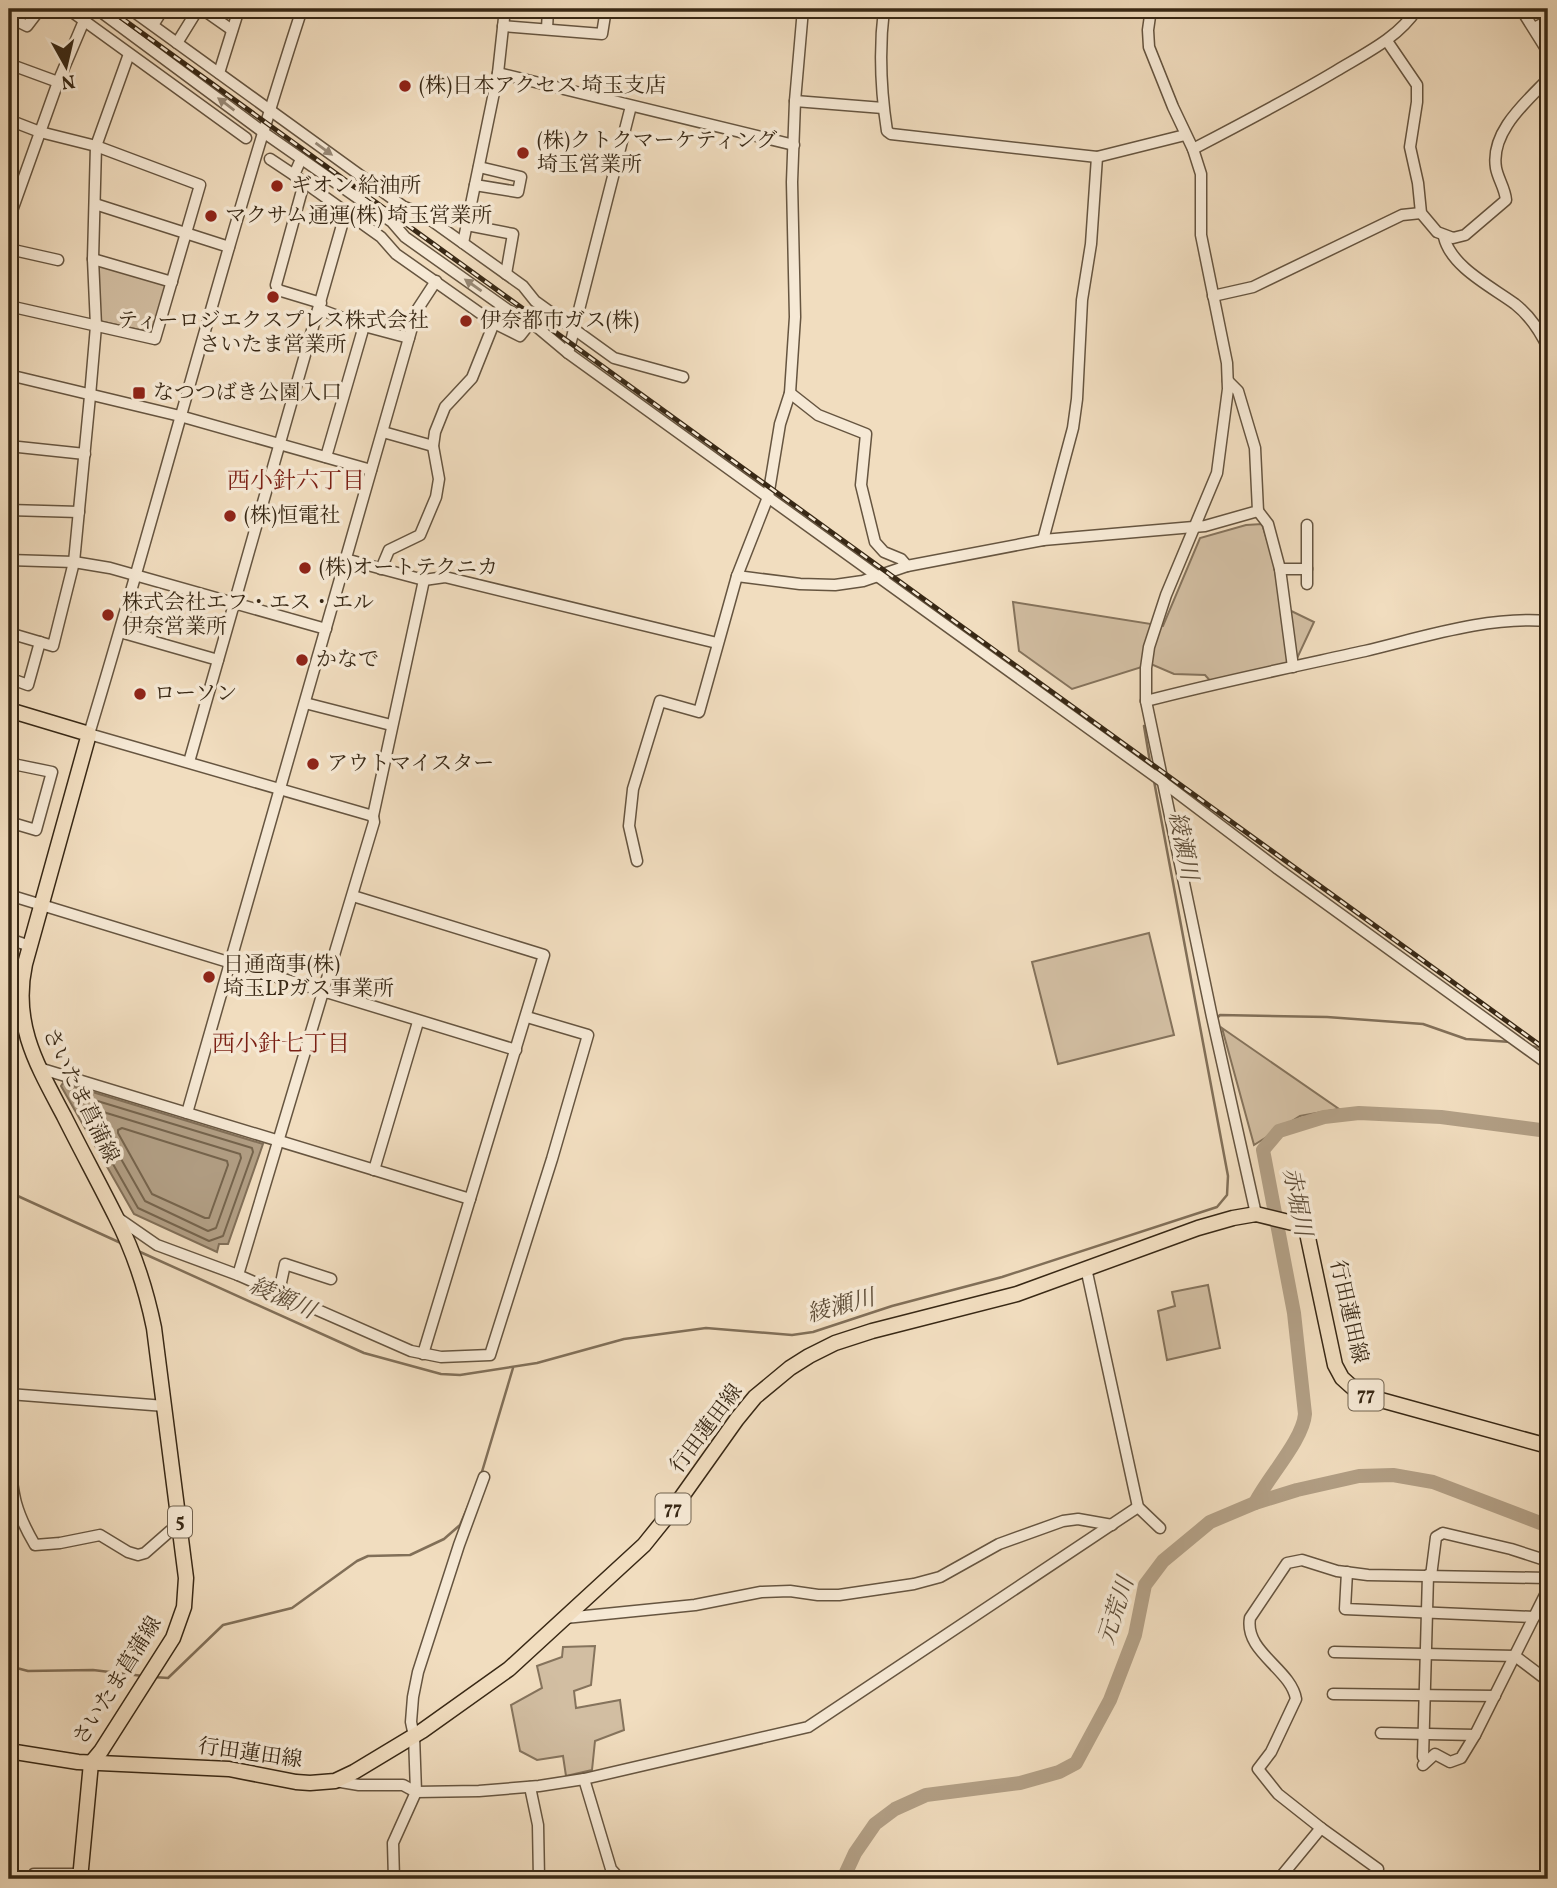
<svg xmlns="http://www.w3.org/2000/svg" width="1557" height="1888" font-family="Vollkorn,'Noto Serif JP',serif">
	<rect width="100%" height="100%" fill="#f1ddbf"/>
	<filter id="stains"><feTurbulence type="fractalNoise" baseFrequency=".00286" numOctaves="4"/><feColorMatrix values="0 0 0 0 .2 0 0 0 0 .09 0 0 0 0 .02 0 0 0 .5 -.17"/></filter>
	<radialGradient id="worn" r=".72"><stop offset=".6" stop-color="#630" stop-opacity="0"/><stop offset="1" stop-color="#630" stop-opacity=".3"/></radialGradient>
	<g fill="#d2bea2" stroke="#85735c" stroke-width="2">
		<polygon points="101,264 165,283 167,288 154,333 99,321 99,266"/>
		<polygon points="1262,524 1273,559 1281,606 1314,622 1293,667 1213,684 1205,675 1174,674 1151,664 1072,689 1019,651 1013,602 1163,626 1200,538 1246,525"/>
		<polygon points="1149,933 1174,1035 1058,1064 1032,962"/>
		<polygon points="1222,1028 1339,1109 1300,1116 1254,1145"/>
		<polygon points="1208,1285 1220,1348 1167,1360 1158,1311 1175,1306 1172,1292"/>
		<polygon points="595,1646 591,1685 574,1691 576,1708 620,1700 624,1730 595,1741 592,1770 566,1776 563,1756 537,1760 520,1751 511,1705 542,1688 537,1666 562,1657 563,1647"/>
	</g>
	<polygon fill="#b29f85" stroke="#816f58" stroke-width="2" points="63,1083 263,1144 228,1244 219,1244 217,1252 134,1214 61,1086"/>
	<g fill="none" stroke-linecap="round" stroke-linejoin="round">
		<g stroke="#75644d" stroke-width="2">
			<polygon points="81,1096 252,1148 253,1152 223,1236 209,1241 138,1208 77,1101 78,1097"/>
			<polygon points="100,1111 240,1154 241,1158 216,1228 208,1231 145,1201 96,1115 96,1112"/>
			<polygon points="122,1128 227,1161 228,1165 209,1218 205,1218 152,1194 118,1133 118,1130"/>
		</g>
		<g stroke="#816f58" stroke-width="2.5">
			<polyline points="1144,726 1151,768"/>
			<polyline points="1217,1018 1220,1015 1327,1017 1423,1024 1466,1039 1511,1042"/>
			<polyline points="1531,1046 1548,1049"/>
			<polyline points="9,1192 123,1244"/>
			<polyline points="138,1251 364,1353 441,1374 460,1375 537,1363 624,1339 706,1328 792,1335 813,1332 892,1306 1002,1277 1217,1207 1227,1195 1228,1176 1154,781"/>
			<polyline points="481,1475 513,1368"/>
			<polyline points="9,1666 28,1671 93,1670 143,1676"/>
			<polyline points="153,1677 168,1678 223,1625 292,1608 357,1561 368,1556 410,1555 444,1539 460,1525 469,1504"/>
		</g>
		<g stroke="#b29f85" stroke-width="14">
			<path d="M1255 1503C1268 1477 1303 1440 1305 1414L1294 1313 1263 1150 1279 1131 1324 1117 1359 1113 1441 1117 1548 1131"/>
			<polyline points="843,1879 855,1853 875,1824 895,1809 926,1795 1020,1783 1059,1772 1076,1763 1110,1700 1135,1635 1145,1585 1163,1561 1210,1522 1255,1503 1297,1490 1359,1476 1393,1475 1433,1482 1548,1526"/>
		</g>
		<g stroke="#665540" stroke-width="13">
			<g id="minor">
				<polyline points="68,9 246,138"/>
				<polyline points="97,9 263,132 392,222 405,237 508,310 531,322 568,353 1163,782 1278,869 1548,1064"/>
				<polyline points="130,9 404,207 421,213 523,286 535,301 614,358 683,377"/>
				<polyline points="202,9 232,30"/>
				<path d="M302 9C224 248 162 493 89 734L373 816"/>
				<path d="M884 9C879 49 881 92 887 131L891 134 1097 157 1185 135"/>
				<polyline points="1151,9 1148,30 1149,47 1173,107 1193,149 1201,174 1201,235 1227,363 1228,389 1217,473 1166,595 1149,647 1146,668 1146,701 1212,1017 1256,1214"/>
				<polyline points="1521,9 1548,52"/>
				<polyline points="9,17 27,26 40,9"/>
				<polyline points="153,25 163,9"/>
				<polyline points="503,26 602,34 606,9"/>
				<polyline points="1534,28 1548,21"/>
				<polyline points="547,29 548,9"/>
				<path d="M1387 41 1417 85V102L1410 147 1418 183 1421 213 1437 232 1453 238 1465 235 1506 200C1505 188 1498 179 1496 168 1490 132 1526 102 1548 79"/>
				<polyline points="177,43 198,9"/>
				<polyline points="9,64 58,82"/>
				<polyline points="219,73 239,9"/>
				<polyline points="498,73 794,145"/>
				<polyline points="795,101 883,108"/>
				<polyline points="9,120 40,132 96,146 200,185 155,339 9,306"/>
				<path d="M1193 149C1241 124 1289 99 1336 71 1366 53 1398 38 1417 9"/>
				<polyline points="270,159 294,175"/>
				<polyline points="301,159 294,175 381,237 396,254 494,323 520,336 531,322"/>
				<polyline points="304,183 276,285 278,290 321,303"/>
				<polyline points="475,185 518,192 521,177 479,167"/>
				<polyline points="95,204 229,247"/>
				<polyline points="9,219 58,82 89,9"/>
				<polyline points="467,225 513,234 506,274"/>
				<path d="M1444 237C1451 267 1492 287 1515 304 1529 315 1541 333 1548 348"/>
				<polyline points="463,243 498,73 505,9"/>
				<polyline points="9,249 58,260"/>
				<polyline points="93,259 172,282"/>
				<polyline points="1213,296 1253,287 1402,215 1421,213"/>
				<polyline points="319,309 364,326 409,338"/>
				<polyline points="568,353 631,106"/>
				<polyline points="9,375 180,416 371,470"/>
				<polyline points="790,393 818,415 866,434 861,485 875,542 884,552 901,559 907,566"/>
				<polyline points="383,432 433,446"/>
				<polyline points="9,446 85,454"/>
				<polyline points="326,457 364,326"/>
				<polyline points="9,510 79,512"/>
				<polyline points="1258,511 1268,524 1280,569 1307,569"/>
				<polyline points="1307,525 1307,584"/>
				<polyline points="1043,540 1073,428 1077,399 1082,300 1091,244 1097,157"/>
				<polyline points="345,559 424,580 445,577 717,643"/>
				<polyline points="9,560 74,562 110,568 326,629"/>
				<polyline points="381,569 389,550 420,535 436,497 439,479 433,446 435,432 445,407 472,378 494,323"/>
				<polyline points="1280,569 1293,667"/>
				<polyline points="737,576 800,584 835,585 863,581 907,566 1043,540 1205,526 1258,511 1255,448 1238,391 1228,381"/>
				<polyline points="424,580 373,816 374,822 238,1275 411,1351 441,1357 490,1355 552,1159 588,1035 527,1017"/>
				<polyline points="120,632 218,660"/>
				<polyline points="9,633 53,646 74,562 90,396 96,326 93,259 96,146 129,54"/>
				<polyline points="9,678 28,685 40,642"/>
				<path d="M1146 701C1219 682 1292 667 1365 651 1424 637 1487 616 1548 621"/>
				<polyline points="305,703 391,725"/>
				<polyline points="189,762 346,211"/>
				<polyline points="9,763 13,764 9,778"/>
				<polyline points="9,822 36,830 52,772 13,764"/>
				<polyline points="637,861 629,826 633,789 660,701 699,712 737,576 768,497 780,424 790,393 795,317 792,182 795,101 803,9"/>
				<polyline points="9,895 516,1050"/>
				<polyline points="353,896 544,955 423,1354"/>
				<polyline points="9,939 30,946"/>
				<polyline points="9,1028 22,1018"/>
				<polyline points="39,1068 470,1199"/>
				<polyline points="187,1113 417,310 436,281"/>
				<polyline points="374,1170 418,1022"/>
				<polyline points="118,1218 157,1245 238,1275"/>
				<polyline points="1086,1268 1138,1507 1160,1528"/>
				<polyline points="279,1292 285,1264 331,1279"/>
				<polyline points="9,1394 165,1406"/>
				<path d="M9 1457C13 1496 15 1511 35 1545L60 1543 100 1535 128 1552 138 1555 145 1553 170 1531 181 1529"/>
				<polyline points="1347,1572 1345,1609 1534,1617"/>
				<polyline points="1431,1576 1436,1537 1443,1533 1511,1549 1548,1561"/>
				<polyline points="565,1618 695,1605 761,1592 790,1591 818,1595 839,1595 914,1584 940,1577 999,1544 1063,1521 1078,1519 1112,1525"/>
				<polyline points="1334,1652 1515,1656 1548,1681"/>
				<polyline points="1333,1694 1495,1696"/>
				<polyline points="1381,1733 1475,1735 1548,1589"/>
				<polyline points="1423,1757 1428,1575"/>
				<polyline points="1423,1765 1435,1754 1450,1762 1461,1758 1475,1735"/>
				<polyline points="584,1779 611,1869 620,1879"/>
				<polyline points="335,1781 359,1785 403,1785 416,1792 479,1791 539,1786 584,1779 808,1727 1138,1507"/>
				<polyline points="530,1787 538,1825 539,1879"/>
				<path d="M1321 1828 1278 1794 1258 1769 1271 1752 1296 1699C1291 1669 1244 1652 1250 1618L1287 1563 1302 1560 1337 1571 1368 1575 1548 1578"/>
				<polyline points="33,1879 34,1874 80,1874"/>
				<polyline points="394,1879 393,1843 416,1792 414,1736 411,1722 413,1697 418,1672 459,1545 484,1477"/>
				<polyline points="1279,1879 1321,1828 1378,1869 1371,1879"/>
			</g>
		</g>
		<g stroke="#382815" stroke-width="17">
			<g id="major">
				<path d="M9 710 89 734 25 964C12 1024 37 1065 64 1116 81 1150 99 1183 116 1217 134 1252 146 1289 154 1328L186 1578 184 1607 173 1638 101 1751 91 1763 80 1879"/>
				<polyline points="9,1751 78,1762 229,1769 296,1782 310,1783 335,1781 354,1772 422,1731 509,1669 644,1545 673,1509 737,1419 755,1397 790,1368 809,1356 835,1343 872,1331 1017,1294 1198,1228 1233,1218 1256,1214 1301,1225 1307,1233 1335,1365 1342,1378 1352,1387 1370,1397 1548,1446"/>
			</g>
		</g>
		<use href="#minor" stroke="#f6e9d5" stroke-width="10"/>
		<use href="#major" stroke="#f1ddbf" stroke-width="14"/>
		<g stroke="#382815" stroke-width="5">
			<polyline id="rail" points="109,9 1548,1051"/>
		</g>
		<use href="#rail" stroke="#f6e9d5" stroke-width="2.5" stroke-dasharray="8" stroke-linecap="butt"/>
	</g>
	<defs><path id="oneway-solid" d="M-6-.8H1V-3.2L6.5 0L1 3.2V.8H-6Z" transform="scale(1.75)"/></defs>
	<g fill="#978875">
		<use href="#oneway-solid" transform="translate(226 104) rotate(-143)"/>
		<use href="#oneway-solid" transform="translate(324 149) rotate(36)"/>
		<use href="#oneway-solid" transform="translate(473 285) rotate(-145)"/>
	</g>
	<g fill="#8f2418" stroke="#f6e9d5" stroke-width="2.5">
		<circle cx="405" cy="86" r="7"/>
		<circle cx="523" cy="153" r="7"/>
		<circle cx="277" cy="186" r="7"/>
		<circle cx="211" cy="216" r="7"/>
		<circle cx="273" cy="297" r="7"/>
		<circle cx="466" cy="321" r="7"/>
		<rect x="132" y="386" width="14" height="14" rx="3.5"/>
		<circle cx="230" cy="516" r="7"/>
		<circle cx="305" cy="568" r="7"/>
		<circle cx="108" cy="615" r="7"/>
		<circle cx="302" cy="660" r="7"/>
		<circle cx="140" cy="694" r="7"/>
		<circle cx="313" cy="764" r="7"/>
		<circle cx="209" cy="977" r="7"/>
	</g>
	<g text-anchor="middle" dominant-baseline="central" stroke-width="7" stroke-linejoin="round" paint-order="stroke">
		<g fill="#f6e9d5" stroke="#71624f" stroke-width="2">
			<rect x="1348.5" y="1379.5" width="35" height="31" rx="5"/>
			<rect x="655.5" y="1493.5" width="35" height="31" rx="5"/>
			<rect x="168" y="1506.5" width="24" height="31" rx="5"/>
		</g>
		<g font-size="19" font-weight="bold" fill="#382815">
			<text x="1366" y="1395">77</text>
			<text x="673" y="1509">77</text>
			<text x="180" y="1522">5</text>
		</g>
		<g font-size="21" fill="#382815" stroke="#f6e9d5" text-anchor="start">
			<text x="419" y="86">(株)日本アクセス 埼玉支店</text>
			<text x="537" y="141">(株)クトクマーケティング<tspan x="537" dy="24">埼玉営業所</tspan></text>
			<text x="291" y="186">ギオン 給油所</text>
			<text x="225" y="216">マクサム通運(株) 埼玉営業所</text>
			<text x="273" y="321" text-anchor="middle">ティーロジエクスプレス株式会社<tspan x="273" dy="24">さいたま営業所</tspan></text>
			<text x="480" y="321">伊奈都市ガス(株)</text>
			<text x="153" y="393">なつつばき公園入口</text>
			<text x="244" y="516">(株)恒電社</text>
			<text x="319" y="568">(株)オートテクニカ</text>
			<text x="122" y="603">株式会社エフ・エス・エル<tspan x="122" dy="24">伊奈営業所</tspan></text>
			<text x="316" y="660">かなで</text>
			<text x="154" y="694">ローソン</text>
			<text x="327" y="764">アウトマイスター</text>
			<text x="223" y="965">日通商事(株)<tspan x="223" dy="24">埼玉LPガス事業所</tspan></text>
		</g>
		<g font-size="21" fill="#382815" stroke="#f6e9d5">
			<text transform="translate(80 1096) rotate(64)">さいたま菖蒲線</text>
			<text transform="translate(1348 1312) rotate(77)">行田蓮田線</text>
			<text transform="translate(707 1429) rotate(-53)">行田蓮田線</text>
			<text transform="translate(118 1681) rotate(-58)">さいたま菖蒲線</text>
			<text transform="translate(250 1754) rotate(8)">行田蓮田線</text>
		</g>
		<g font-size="23" fill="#7a1f14" stroke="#f6e9d5">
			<text x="296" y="482">西小針六丁目</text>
			<text x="281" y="1045">西小針七丁目</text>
		</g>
		<g font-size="23" font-style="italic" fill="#5d4c37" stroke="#f6e9d5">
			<text transform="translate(1182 846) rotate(79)">綾瀬川</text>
			<text transform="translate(1296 1202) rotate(79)">赤堀川</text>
			<text transform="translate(282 1299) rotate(24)">綾瀬川</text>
			<text transform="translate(841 1307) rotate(-15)">綾瀬川</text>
			<text transform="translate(1117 1611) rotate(-72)">元荒川</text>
		</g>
	</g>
	<rect width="1557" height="1888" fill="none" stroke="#f1ddbf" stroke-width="35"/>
	<rect x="10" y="10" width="1536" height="1867" fill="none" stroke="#382815" stroke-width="3.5"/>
	<rect x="18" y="18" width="1522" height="1853" fill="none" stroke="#382815" stroke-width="2"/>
	<g transform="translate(66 66) rotate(172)" stroke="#f6e9d5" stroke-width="5" paint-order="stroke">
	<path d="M0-5L12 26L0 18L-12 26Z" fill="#382815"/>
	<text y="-10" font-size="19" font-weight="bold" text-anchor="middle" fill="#382815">N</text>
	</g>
	<rect width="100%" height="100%" filter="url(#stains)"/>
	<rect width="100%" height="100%" fill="url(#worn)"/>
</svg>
